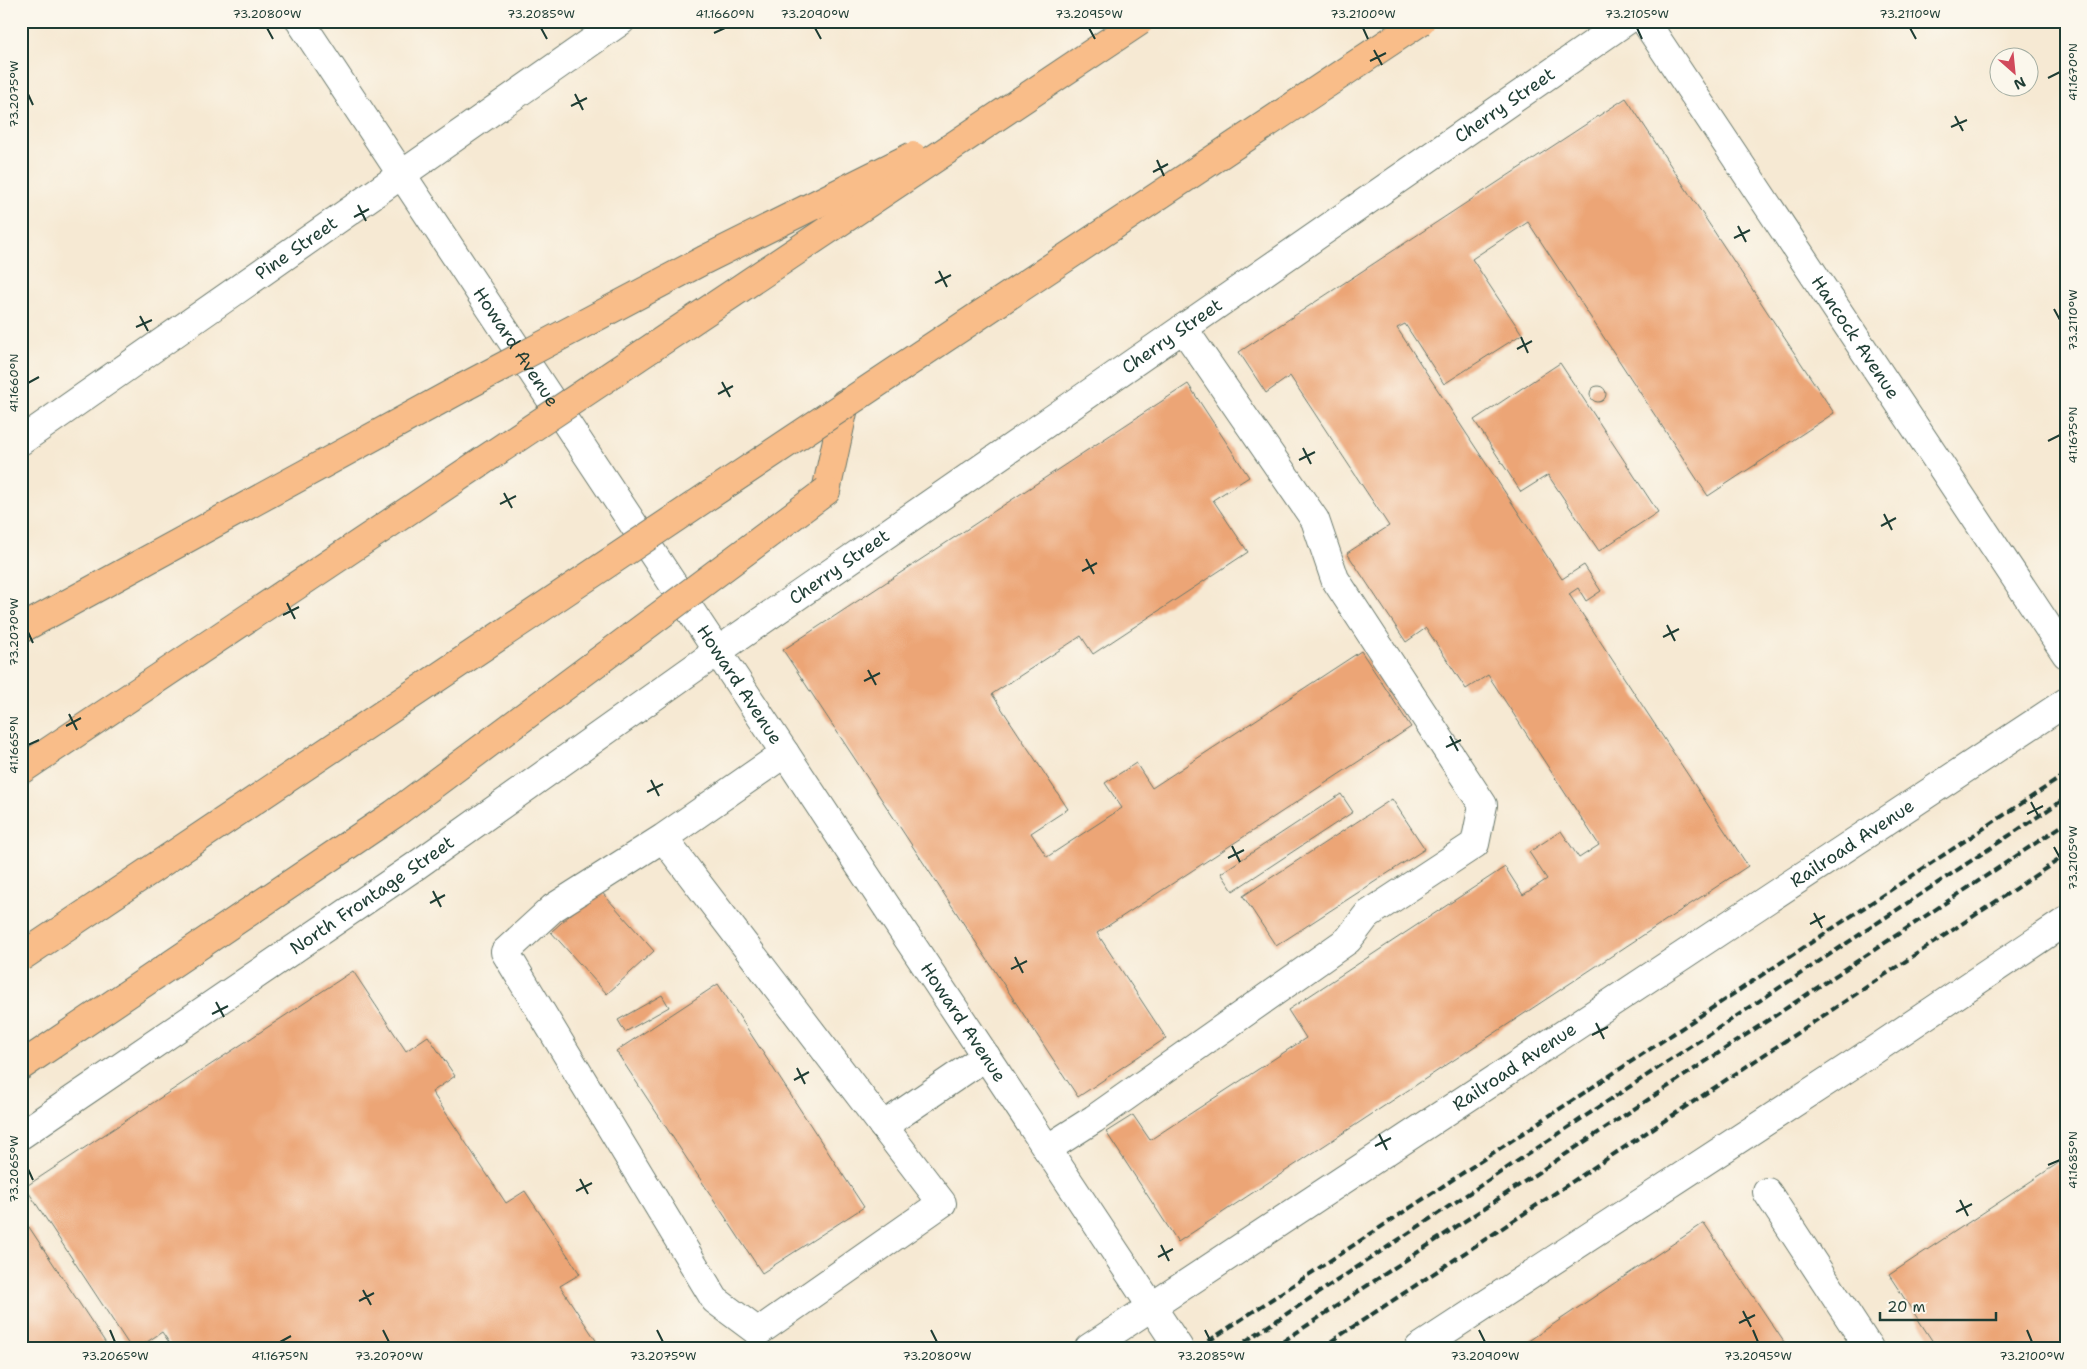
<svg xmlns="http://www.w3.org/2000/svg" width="2087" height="1369" font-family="'Shantell Sans',sans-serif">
	<rect width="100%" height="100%" fill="#fbf7ec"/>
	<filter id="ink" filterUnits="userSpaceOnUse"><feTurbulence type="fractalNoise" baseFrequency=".02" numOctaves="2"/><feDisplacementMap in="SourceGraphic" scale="10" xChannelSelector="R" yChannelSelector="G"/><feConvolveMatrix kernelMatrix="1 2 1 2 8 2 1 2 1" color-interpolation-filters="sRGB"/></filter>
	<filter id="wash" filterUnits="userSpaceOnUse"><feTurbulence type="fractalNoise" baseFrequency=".0096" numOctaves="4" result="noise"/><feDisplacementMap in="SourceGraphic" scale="20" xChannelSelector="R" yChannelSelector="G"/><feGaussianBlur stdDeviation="1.12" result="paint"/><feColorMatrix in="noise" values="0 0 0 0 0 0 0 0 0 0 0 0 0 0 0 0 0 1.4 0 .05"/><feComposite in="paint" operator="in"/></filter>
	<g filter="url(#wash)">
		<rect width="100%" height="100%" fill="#f6e9d3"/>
		<g id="blocks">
			<g fill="#eca576">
				<polygon points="1626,98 1834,413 1708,496 1528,222 1472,259 1522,334 1444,384 1405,324 1397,328 1562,579 1584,565 1601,591 1586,601 1578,588 1569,594 1748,866 1178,1242 1106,1132 1133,1115 1150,1140 1306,1038 1288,1010 1505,867 1523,895 1547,879 1529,852 1561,831 1579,858 1599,845 1488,675 1466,689 1426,628 1406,642 1347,553 1389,526 1290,376 1266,393 1239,352"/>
				<polygon points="1560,363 1658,512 1599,551 1548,475 1521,492 1474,420"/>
				<polygon points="1188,384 1249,477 1213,500 1248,552 1093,654 1081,636 992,694 1068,809 1031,833 1047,857 1122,808 1105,783 1136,763 1152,788 1361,651 1411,727 1097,933 1166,1038 1078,1097 783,650"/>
				<circle cx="1598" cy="394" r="8"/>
				<polygon points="1341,794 1353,812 1233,891 1221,873"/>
				<polygon points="1392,799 1425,849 1276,946 1243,896"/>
				<polygon points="599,889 654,951 607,994 551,932"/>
				<polygon points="353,971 406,1051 428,1036 455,1076 432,1092 506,1203 525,1191 580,1274 560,1286 601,1348 173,1348 162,1332 138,1348 131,1348 25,1187"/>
				<polygon points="718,984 864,1207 762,1273 616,1051"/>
				<polygon points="662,995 669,1007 625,1032 618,1020"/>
				<polygon points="2066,1158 2066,1348 1937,1348 1889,1275"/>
				<polygon points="1704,1223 1788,1348 1518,1348"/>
				<polygon points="29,1227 72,1292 109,1348 21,1348 21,1232"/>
			</g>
		</g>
	</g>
	<g filter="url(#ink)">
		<use href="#blocks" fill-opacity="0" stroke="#6a796c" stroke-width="1"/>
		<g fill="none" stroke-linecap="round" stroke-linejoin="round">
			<g stroke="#6a796c" stroke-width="30">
				<g id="minor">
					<path id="s1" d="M300 21 1179 1348"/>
					<path id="s2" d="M1645 21 2066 654"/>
					<path id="s3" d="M21 441 621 21"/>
					<polyline points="663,838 942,1203 758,1332 715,1300 505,952 553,908 663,838 785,753"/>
					<polyline points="883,1126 986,1056"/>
					<path id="s4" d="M21 1135 417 865 718 651 1626 21"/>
					<polyline points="1047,1149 1094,1119 1348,940 1367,915 1475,844 1483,805 1335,579 1315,520 1183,328"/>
					<polyline points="1767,1192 1869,1348"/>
					<path id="s5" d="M1089 1348 2066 702"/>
					<polyline points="1419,1348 1852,1065 2066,921"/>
				</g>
			</g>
			<g stroke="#6a796c" stroke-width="30">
				<g id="highway">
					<polyline points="826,491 845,403"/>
					<polyline points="21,629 464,387"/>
					<polyline points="21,1066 394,814 631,637"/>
				</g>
			</g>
			<use href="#minor" stroke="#fff" stroke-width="28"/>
			<use href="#highway" stroke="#f9bd89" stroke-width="28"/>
			<g stroke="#1f3d34" stroke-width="4" stroke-dasharray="8 4" stroke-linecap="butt">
				<polyline points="1198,1348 2066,774"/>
				<polyline points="1235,1348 2066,798"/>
				<polyline points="1273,1348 2066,823"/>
				<polyline points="1321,1348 2066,855"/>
			</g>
			<g stroke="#6a796c" stroke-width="30" stroke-linecap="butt">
				<g id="highway-bridge">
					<polyline points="464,387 704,260 913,156"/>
					<polyline points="631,637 826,491"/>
					<polyline points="21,770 1140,21"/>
					<path d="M21 957C488 645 952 330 1421 21"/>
				</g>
			</g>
			<use href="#highway-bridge" stroke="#f9bd89" stroke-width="28"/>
		</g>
	</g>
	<path fill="none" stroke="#1f3d34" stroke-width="2" d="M267 28 273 39M541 28 547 39M815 28 821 39M1089 28 1095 39M1363 28 1368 39M1637 28 1642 39M1910 28 1916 39M714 33 725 28M1374 50 1382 65M1370 61 1386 53M2048 78 2060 72M28 94 33 105M575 94 583 110M571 106 587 98M1955 116 1963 131M1951 127 1967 120M1157 160 1164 176M1153 172 1168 164M358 205 366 221M354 217 369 209M1738 226 1746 242M1734 238 1750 230M939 271 947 287M935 283 951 275M2054 309 2060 320M140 316 148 331M136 327 152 320M1521 337 1528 353M1517 349 1532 341M722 382 730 397M28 383 39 377M718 394 733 386M2048 441 2060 435M1303 448 1311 464M1299 460 1315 452M504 493 512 508M500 504 516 496M1884 514 1892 530M1881 526 1896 518M1086 559 1094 574M1082 571 1097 563M287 603 295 619M283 615 299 607M1667 625 1675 641M28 632 33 643M1663 637 1679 629M868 670 876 685M864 681 880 673M69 714 77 730M66 726 81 718M1450 736 1458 751M28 745 39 740M1446 747 1461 740M651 780 659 796M647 792 663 784M2031 802 2039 817M2027 814 2043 806M1232 846 1240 862M2054 847 2060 858M1228 858 1244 850M433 891 441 907M430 903 445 895M1814 913 1822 928M1810 924 1825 916M1015 957 1023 973M1011 969 1027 961M216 1002 224 1017M212 1014 228 1006M1596 1023 1604 1039M1592 1035 1608 1027M797 1068 805 1084M794 1080 809 1072M1379 1134 1387 1150M1375 1146 1391 1138M2048 1165 2060 1160M28 1169 33 1180M580 1179 588 1194M576 1191 592 1183M1960 1200 1968 1216M1956 1212 1972 1204M1161 1245 1169 1261M1158 1257 1173 1249M363 1290 371 1305M359 1301 374 1293M1743 1311 1751 1327M1739 1323 1755 1315M110 1330 115 1342M383 1330 389 1342M657 1330 663 1342M931 1330 937 1342M1205 1330 1211 1342M1479 1330 1485 1342M1753 1330 1758 1342M2027 1330 2032 1342M280 1342 291 1336"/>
	<g text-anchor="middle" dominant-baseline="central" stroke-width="4.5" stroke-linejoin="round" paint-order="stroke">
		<g font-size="18" fill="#1f3d34" stroke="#fbf7ec">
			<text stroke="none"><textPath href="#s4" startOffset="1806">Cherry Street</textPath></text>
			<text stroke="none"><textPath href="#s3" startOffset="336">Pine Street</textPath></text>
			<text stroke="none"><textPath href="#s4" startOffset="1401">Cherry Street</textPath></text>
			<text stroke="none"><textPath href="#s2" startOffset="380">Hancock Avenue</textPath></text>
			<text stroke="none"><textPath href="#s1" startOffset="391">Howard Avenue</textPath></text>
			<text stroke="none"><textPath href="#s4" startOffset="996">Cherry Street</textPath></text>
			<text stroke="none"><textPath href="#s1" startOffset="796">Howard Avenue</textPath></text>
			<text stroke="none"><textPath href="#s5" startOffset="915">Railroad Avenue</textPath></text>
			<text stroke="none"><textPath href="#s4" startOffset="425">North Frontage Street</textPath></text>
			<text stroke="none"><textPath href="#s1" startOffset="1201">Howard Avenue</textPath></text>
			<text stroke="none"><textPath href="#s5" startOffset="510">Railroad Avenue</textPath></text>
		</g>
	</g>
	<rect width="2087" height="1369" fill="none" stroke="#fbf7ec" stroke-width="55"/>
	<g transform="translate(2014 72) rotate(153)"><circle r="24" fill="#fbf7ec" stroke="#a3ada2"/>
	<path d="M0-4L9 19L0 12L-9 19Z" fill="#d1495b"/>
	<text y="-8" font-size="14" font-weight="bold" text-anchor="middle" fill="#1f3d34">N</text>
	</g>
	<path d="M1880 1312v8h116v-8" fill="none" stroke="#1f3d34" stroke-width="2.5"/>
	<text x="1887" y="1312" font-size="15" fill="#1f3d34" stroke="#fbf7ec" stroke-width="4" paint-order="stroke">20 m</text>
	<rect x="28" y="28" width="2032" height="1314" fill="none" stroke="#1f3d34" stroke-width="2"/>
	<g font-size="12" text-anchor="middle" fill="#1f3d34">
		<text x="267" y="18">73.2080°W</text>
		<text x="541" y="18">73.2085°W</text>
		<text x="725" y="18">41.1660°N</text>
		<text x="815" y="18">73.2090°W</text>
		<text x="1089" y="18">73.2095°W</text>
		<text x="1363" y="18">73.2100°W</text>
		<text x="1637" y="18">73.2105°W</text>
		<text x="1910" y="18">73.2110°W</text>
		<text transform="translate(2073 72) rotate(-90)" y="4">41.1670°N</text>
		<text transform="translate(14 94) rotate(-90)" y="4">73.2075°W</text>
		<text transform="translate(2073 320) rotate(-90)" y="4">73.2110°W</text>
		<text transform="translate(14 383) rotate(-90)" y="4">41.1660°N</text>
		<text transform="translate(2073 435) rotate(-90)" y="4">41.1675°N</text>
		<text transform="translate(14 632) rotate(-90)" y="4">73.2070°W</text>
		<text transform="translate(14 745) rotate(-90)" y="4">41.1665°N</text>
		<text transform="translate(2073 858) rotate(-90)" y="4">73.2105°W</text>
		<text transform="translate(2073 1160) rotate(-90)" y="4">41.1685°N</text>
		<text transform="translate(14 1169) rotate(-90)" y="4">73.2065°W</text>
		<text x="115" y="1360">73.2065°W</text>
		<text x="280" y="1360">41.1675°N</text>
		<text x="389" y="1360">73.2070°W</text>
		<text x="663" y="1360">73.2075°W</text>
		<text x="937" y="1360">73.2080°W</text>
		<text x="1211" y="1360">73.2085°W</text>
		<text x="1485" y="1360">73.2090°W</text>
		<text x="1758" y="1360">73.2095°W</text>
		<text x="2032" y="1360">73.2100°W</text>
	</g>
</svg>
